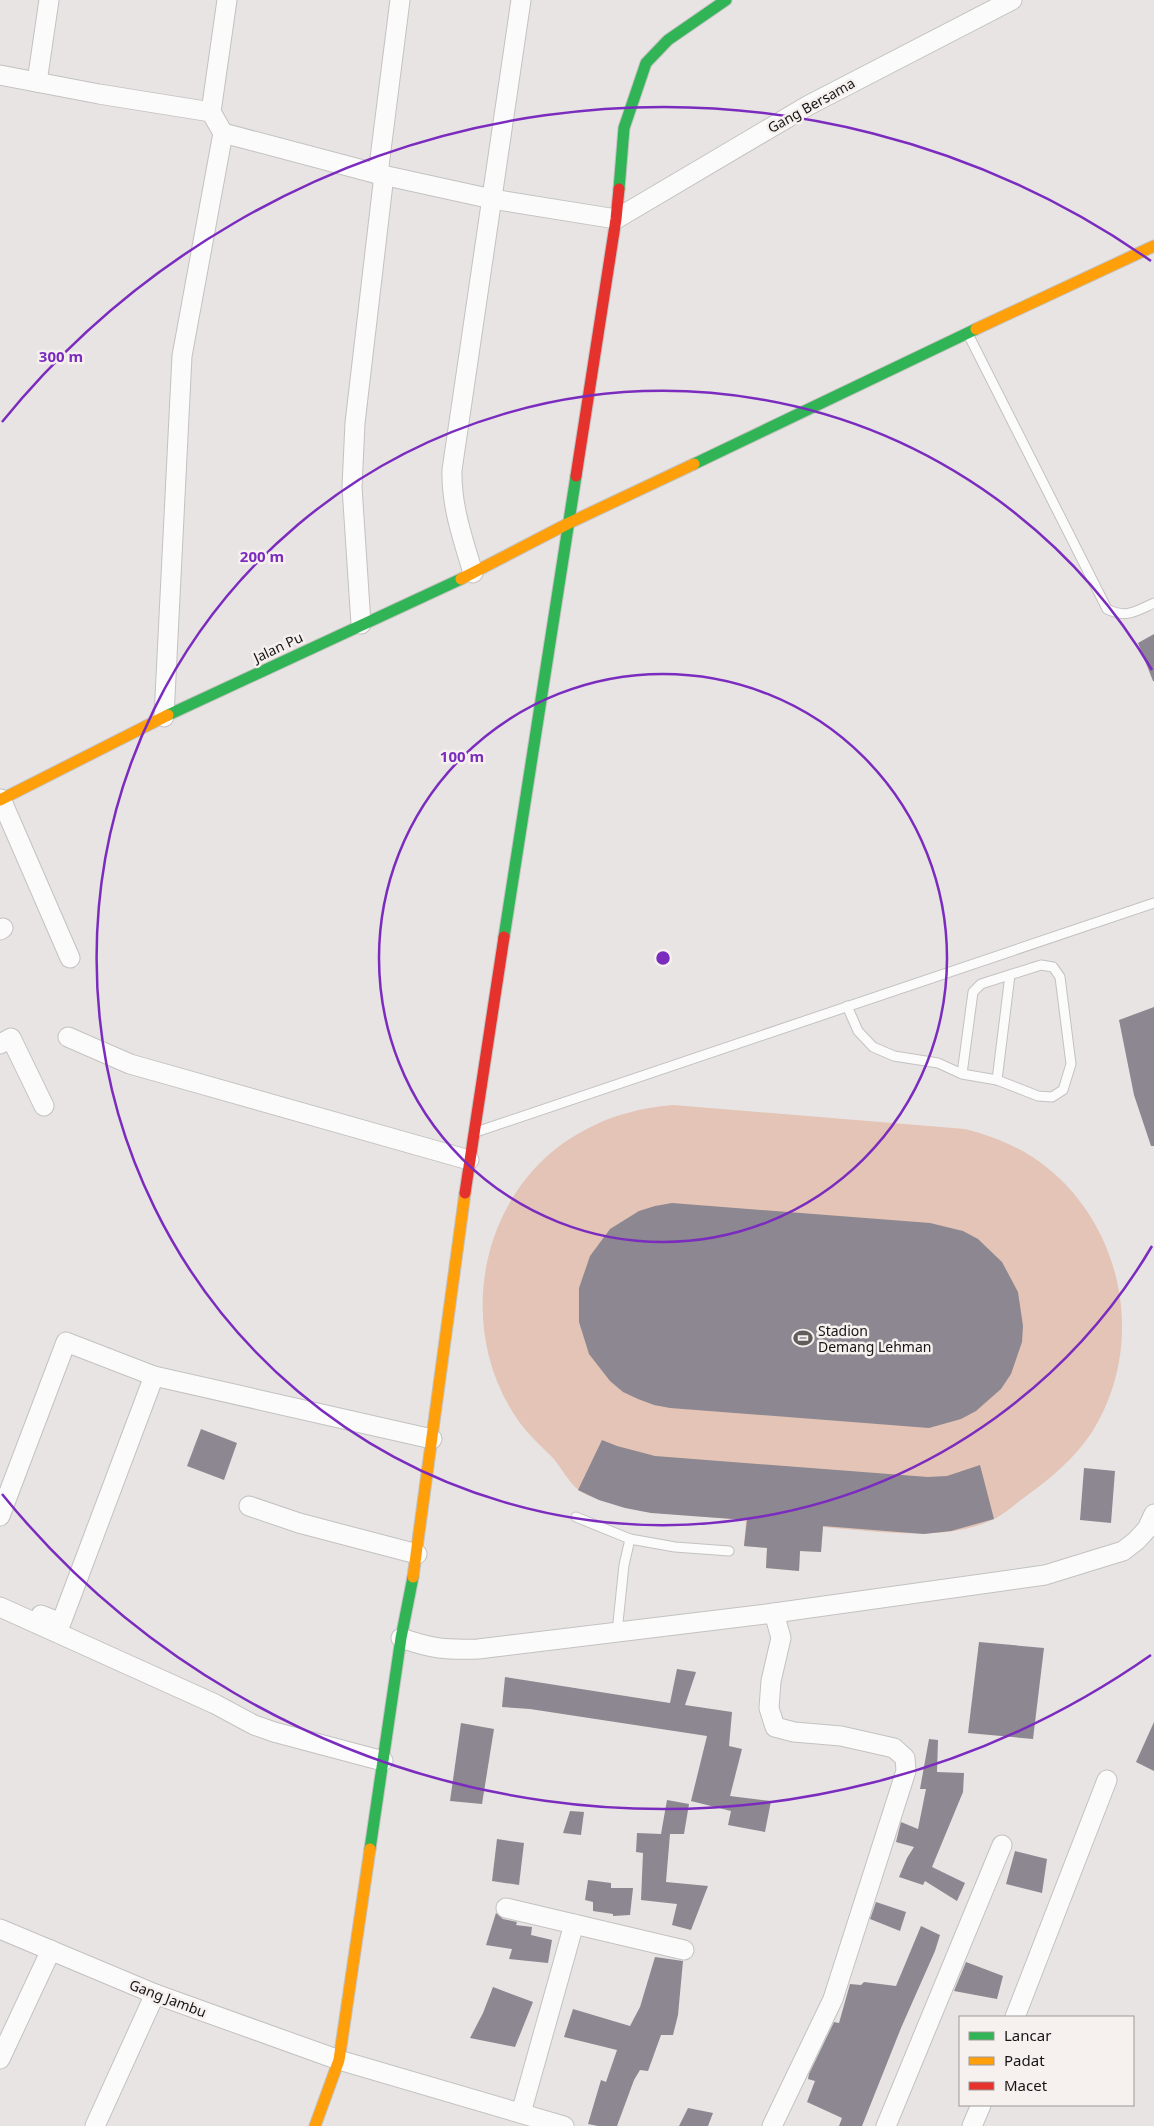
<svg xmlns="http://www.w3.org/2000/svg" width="1154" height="2126" font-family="'Noto Sans',sans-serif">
	<rect width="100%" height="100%" fill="#e7e4e3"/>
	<path fill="#e3c4b6" d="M673 1105 965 1129C988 1135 1010 1143 1031 1156 1121 1214 1150 1340 1092 1432 1074 1459 1051 1478 1025 1497 1015 1504 1005 1514 994 1519 946 1543 875 1531 823 1527L821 1552 800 1551 799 1571 766 1568 767 1548 744 1546 746 1520C703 1517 661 1515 619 1505 605 1502 591 1498 580 1491 568 1483 561 1466 551 1456 540 1445 529 1435 520 1423 452 1329 479 1187 583 1131 611 1115 641 1108 673 1105Z"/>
	<g fill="#8c8790">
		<polygon points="1154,634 1154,681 1153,681 1138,643"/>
		<polygon points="1154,1007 1154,1146 1151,1146 1134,1095 1119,1020"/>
		<polygon points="672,1203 930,1223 963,1231 978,1239 1002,1262 1018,1292 1023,1326 1022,1342 1011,1374 1001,1389 976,1411 961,1419 929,1428 670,1408 654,1405 638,1399 623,1392 610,1381 589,1354 579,1322 579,1288 590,1256 610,1229 639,1211 655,1206"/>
		<polygon points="201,1429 237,1443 224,1480 187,1466"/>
		<polygon points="602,1440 617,1446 655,1456 928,1477 947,1476 980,1465 994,1519 951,1531 924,1534 823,1526 821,1552 800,1551 799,1571 766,1568 767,1548 744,1546 747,1520 651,1513 625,1508 599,1500 578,1490"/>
		<polygon points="1084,1468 1115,1471 1111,1523 1080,1520"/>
		<polygon points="979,1642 1044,1648 1033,1739 968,1733"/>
		<polygon points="677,1669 696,1672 685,1705 732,1712 729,1746 742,1749 730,1796 771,1801 765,1832 728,1825 731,1811 691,1801 707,1736 530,1709 502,1707 505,1677 670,1703"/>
		<polygon points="1154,1722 1154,1771 1136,1762"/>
		<polygon points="461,1723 494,1729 482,1804 450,1801"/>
		<polygon points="929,1739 938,1740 937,1772 964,1773 963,1792 932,1867 965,1883 957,1901 925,1881 923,1885 899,1877 907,1858 914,1847 896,1842 901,1822 918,1829 926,1789 920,1789"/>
		<polygon points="667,1800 689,1804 684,1834 670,1834 666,1882 708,1886 691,1930 672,1925 677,1904 641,1900 643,1853 636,1852 637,1833 661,1834"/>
		<polygon points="570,1811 584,1812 581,1835 563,1833"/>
		<polygon points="497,1839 524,1843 519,1885 492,1881"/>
		<polygon points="1015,1851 1047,1859 1042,1893 1006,1884"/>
		<polygon points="588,1880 611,1883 611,1888 633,1888 630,1915 613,1916 613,1914 593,1911 593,1902 585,1900"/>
		<polygon points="876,1902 906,1912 900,1931 870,1919"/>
		<polygon points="496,1913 503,1919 517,1922 516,1925 532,1927 531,1935 552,1940 548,1963 509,1959 512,1949 486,1945"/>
		<polygon points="921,1926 940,1935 935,1951 901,2028 862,2126 839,2126 842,2118 807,2102 815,2081 808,2079 809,2074 834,2022 839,2023 850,1984 861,1985 864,1982 896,1986"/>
		<polygon points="655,1957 683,1961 678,2015 673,2035 661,2035 648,2071 640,2070 634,2080 617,2126 598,2126 588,2124 601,2080 606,2082 617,2050 564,2037 573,2009 630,2026 640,2007"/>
		<polygon points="966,1962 1003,1976 997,1999 954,1991"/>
		<polygon points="493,1987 533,2002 515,2047 470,2038 483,2013"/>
		<polygon points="688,2108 713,2113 708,2126 679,2126"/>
	</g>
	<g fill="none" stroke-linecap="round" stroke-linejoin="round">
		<g stroke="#c4c2c1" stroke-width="11">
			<g id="lane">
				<path d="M969 336 1107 609C1126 619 1136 611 1154 603"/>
				<polyline points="847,1006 858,1031 873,1047 894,1056 938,1063 962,1074 997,1080 1038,1096 1052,1097 1063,1090 1071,1064 1060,977 1053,967 1041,965 981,984 973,992 962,1074"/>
				<polyline points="997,1080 1010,975"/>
				<polyline points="476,1132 1154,903"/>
				<polyline points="576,1517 630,1539 675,1547 729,1551"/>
				<polyline points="617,1632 624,1565 630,1539"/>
			</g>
		</g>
		<g stroke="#c4c2c1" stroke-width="21">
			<g id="street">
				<polyline points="0,75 99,94 211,112 223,133 378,174 492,199 616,219 809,105 1012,0"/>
				<polyline points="37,82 49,0"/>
				<polyline points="211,112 227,0"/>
				<polyline points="378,174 400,0"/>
				<path d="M473 573C463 539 451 506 452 470L521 0"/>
				<polyline points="361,624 352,487 355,423 384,175"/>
				<polyline points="164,717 182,356 223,133"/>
				<polyline points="1,799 70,958"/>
				<polyline points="0,930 3,928"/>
				<polyline points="68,1037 130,1064 469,1160"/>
				<polyline points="0,1044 11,1038 44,1106"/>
				<polyline points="249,1506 299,1523 417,1554"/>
				<polyline points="0,1516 66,1342 154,1376 432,1439"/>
				<polyline points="0,1607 215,1704 254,1725 274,1732 383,1761"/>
				<polyline points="41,1615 61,1623 154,1376"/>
				<path d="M401 1638C433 1649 445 1650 478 1649L774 1613 1045 1575 1123 1551 1136 1541 1147 1529 1154 1514"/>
				<polyline points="506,1908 684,1950"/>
				<polyline points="0,1929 155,1994 339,2060 564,2126"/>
				<polyline points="1015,2017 1107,1780"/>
				<polyline points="0,2059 51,1950"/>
				<polyline points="521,2113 574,1924"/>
				<polyline points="95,2126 155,1994"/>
				<polyline points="772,2126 833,1999 906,1771 905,1758 894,1748 841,1736 794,1732 775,1727 769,1708 771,1681 781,1638 774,1613"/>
				<polyline points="886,2126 1002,1845"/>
				<polyline points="972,2126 981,2105"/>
			</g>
		</g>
		<g stroke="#c4c2c1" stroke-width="13">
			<g id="fast">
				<polyline points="619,189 624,128 646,63 668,40 726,0"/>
				<polyline points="694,464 976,329"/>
				<polyline points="168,715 461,579"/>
				<polyline points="504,937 576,476"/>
				<polyline points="370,1849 401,1638 413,1577"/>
			</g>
		</g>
		<g stroke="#c4c2c1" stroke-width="13">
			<g id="slow">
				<polyline points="976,329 1154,246"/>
				<polyline points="461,579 569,523 694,464"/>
				<polyline points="0,800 168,715"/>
				<polyline points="413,1577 465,1193"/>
				<polyline points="315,2126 339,2060 370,1849"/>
			</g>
		</g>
		<g stroke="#c4c2c1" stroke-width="13">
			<g id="jam">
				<polyline points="576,476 616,219 619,189"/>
				<polyline points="465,1193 504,937"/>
			</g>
		</g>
		<use href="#lane" stroke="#fbfbfb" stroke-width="9"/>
		<use href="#street" stroke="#fbfbfb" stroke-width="19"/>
		<use href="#fast" stroke="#30b455" stroke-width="11"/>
		<use href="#slow" stroke="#ff9f0a" stroke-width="11"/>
		<use href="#jam" stroke="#e5322d" stroke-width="11"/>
	</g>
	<g fill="none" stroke="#7b2cbf" stroke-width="2.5">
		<circle cx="663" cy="958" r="284"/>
		<path d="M1152 1246A567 567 0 1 1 1152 670"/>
		<path d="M1151 1655A851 851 0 0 1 2 1494M2 422A851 851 0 0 1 1151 261"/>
	</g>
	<defs>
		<g id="stadium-bare" transform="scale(1.5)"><path d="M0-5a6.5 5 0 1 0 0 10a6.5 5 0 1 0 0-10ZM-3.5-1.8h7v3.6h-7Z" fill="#605d5c" stroke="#f6f0ee" stroke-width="2.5" paint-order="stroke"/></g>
	</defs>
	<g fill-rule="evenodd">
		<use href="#stadium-bare" x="803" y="1338"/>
	</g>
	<g text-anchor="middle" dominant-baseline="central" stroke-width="5" stroke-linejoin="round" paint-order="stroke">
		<g font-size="14" fill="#171514" stroke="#f6f0ee">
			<text transform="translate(811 105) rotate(-29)">Gang Bersama</text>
			<text transform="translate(278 647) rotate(-25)">Jalan Pu</text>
			<text transform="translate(168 1998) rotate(21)">Gang Jambu</text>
		</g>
		<g font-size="14" fill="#171514" stroke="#f6f0ee" text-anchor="start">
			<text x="818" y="1330">Stadion<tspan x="818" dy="16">Demang Lehman</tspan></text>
		</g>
	</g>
	<circle cx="663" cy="958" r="8" fill="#7b2cbf" stroke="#f6f0ee" stroke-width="2.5"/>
	<g font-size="15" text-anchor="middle" font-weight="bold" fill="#7b2cbf" stroke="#f6f0ee" stroke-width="5" stroke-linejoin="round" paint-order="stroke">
		<text x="61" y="362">300 m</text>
		<text x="262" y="562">200 m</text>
		<text x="462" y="762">100 m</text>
	</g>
	<rect x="959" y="2016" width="175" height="90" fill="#f6f0ee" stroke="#9d9897"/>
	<rect x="969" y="2032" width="25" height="8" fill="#30b455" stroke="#9d9897"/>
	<text x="1004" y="2041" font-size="15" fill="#171514">Lancar</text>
	<rect x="969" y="2057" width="25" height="8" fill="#ff9f0a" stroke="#9d9897"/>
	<text x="1004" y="2066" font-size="15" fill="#171514">Padat</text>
	<rect x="969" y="2082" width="25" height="8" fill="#e5322d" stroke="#9d9897"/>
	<text x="1004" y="2091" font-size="15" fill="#171514">Macet</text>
</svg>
